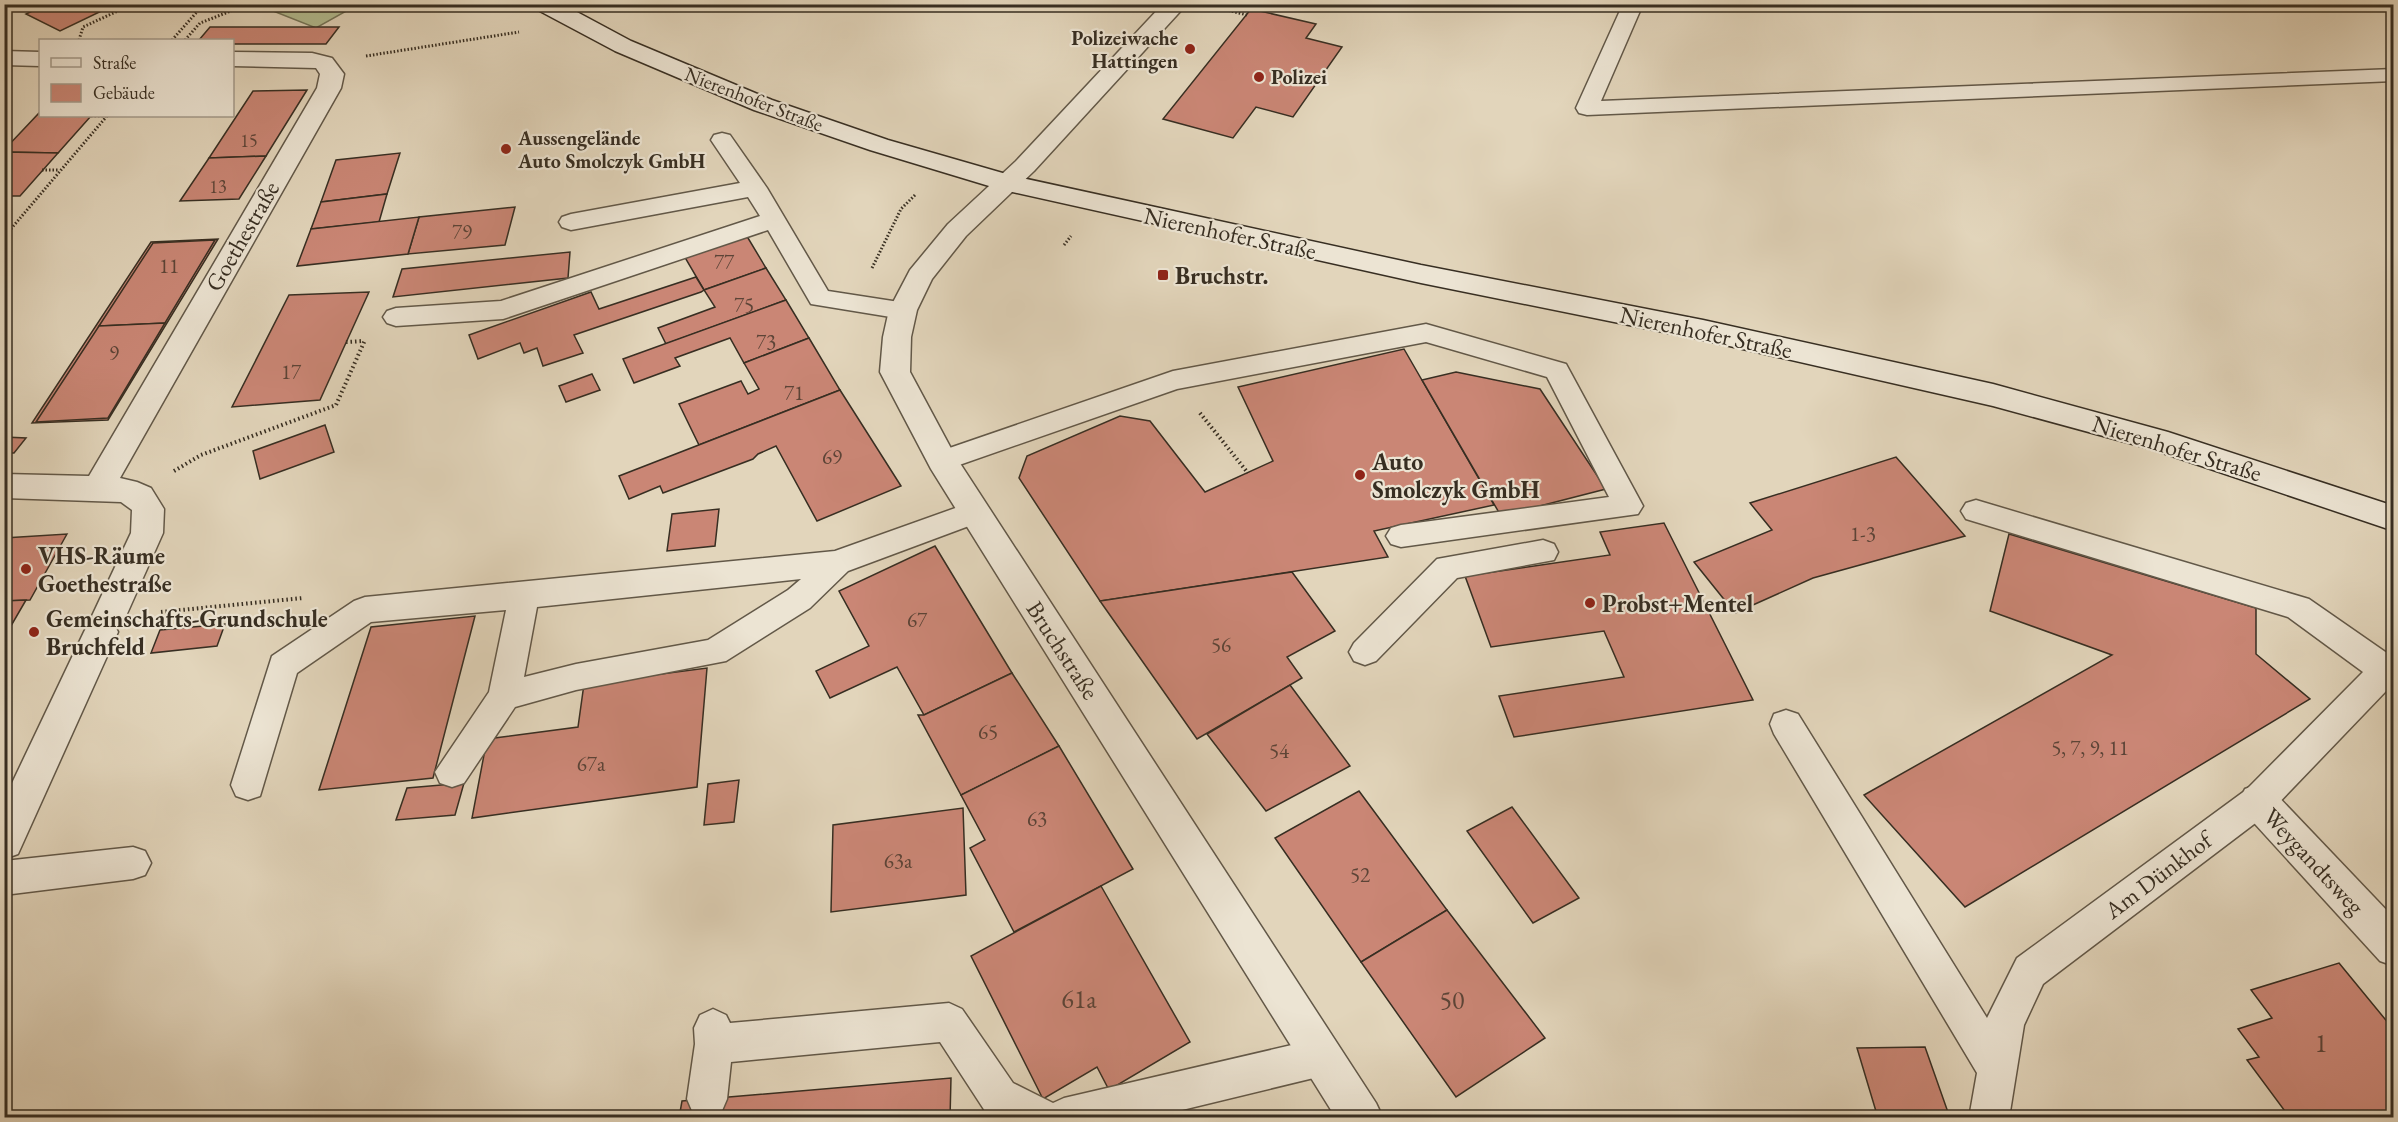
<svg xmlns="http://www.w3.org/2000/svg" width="2398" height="1122" font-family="'EB Garamond',serif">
	<rect width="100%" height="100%" fill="#e2d5bb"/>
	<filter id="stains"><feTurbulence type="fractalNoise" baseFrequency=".00333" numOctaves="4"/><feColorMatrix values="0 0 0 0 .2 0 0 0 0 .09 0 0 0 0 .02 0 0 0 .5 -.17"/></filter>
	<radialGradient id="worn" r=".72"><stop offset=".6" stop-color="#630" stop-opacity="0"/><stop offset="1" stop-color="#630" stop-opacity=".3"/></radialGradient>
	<polygon fill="#b3bd91" stroke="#75765a" stroke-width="1.5" points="258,5 357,5 316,28"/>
	<g fill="#ca8675" stroke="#372e22" stroke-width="1.5">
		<polygon points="47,4 116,4 60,31 26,14"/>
		<polygon points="1251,9 1316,24 1306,38 1342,47 1293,117 1256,107 1233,138 1163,119"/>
		<polygon points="210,27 339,27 326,44 232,44 232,40 199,40"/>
		<polygon points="307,90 266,156 209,158 253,91"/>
		<polygon points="40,112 40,116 91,116 58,153 4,152 4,150"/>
		<polygon points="4,152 58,153 20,196 4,196"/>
		<polygon points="400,153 387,194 321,202 336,160"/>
		<polygon points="266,156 239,199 180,201 209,158"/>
		<polygon points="387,194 379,222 311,229 321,202"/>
		<polygon points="515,207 505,245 408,254 419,217"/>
		<polygon points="419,217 408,254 297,266 311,229"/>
		<polygon points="745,233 766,268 704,290 683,254"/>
		<polygon points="218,239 108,420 32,423 151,242"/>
		<polygon points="215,240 165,323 99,326 153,243"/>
		<polygon points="570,252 568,278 393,297 402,269"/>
		<polygon points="766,268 786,300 666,344 658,328 715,307 704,290"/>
		<polygon points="696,277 704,290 701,292 574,335 583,353 543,366 537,348 524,353 520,343 478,359 469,335 591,292 599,309"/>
		<polygon points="369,292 320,400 232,407 289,295"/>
		<polygon points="786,300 809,338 744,363 730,338 675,358 680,366 634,383 623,359"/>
		<polygon points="165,323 108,418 36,422 99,326"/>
		<polygon points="809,338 840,390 699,445 679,404 741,381 748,394 759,389 744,363"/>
		<polygon points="1404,349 1494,505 1374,531 1388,557 1100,601 1019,478 1027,456 1120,416 1150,421 1205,492 1273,461 1238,387"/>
		<polygon points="1456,372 1540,389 1606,489 1501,516 1422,380"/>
		<polygon points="592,374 600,390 566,402 559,386"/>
		<polygon points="840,390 901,486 817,521 776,446 758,454 753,459 663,493 660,486 629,499 619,476"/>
		<polygon points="325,425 334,452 260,479 253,451"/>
		<polygon points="4,437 26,438 14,453 4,453"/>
		<polygon points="1896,457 1965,536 1813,578 1735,613 1694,562 1772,530 1750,503"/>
		<polygon points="719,509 715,546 667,551 672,514"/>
		<polygon points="1664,523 1753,700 1514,737 1499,696 1624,677 1604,631 1491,647 1465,576 1610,555 1600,532"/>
		<polygon points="67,534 30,600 4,601 4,538"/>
		<polygon points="2009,534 2256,608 2256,654 2310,699 1965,907 1864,795 2112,655 1990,611"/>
		<polygon points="935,546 1012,673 924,715 897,667 830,698 816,671 869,646 839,591"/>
		<polygon points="1292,572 1335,631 1287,657 1302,678 1197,739 1100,601"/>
		<polygon points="26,600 4,638 4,601"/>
		<polygon points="475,616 433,778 319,790 371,627"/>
		<polygon points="225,624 217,646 151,653 160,630"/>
		<polygon points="707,668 697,787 472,818 487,739 578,727 584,684"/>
		<polygon points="1012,673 1059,746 961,795 918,715 924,715"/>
		<polygon points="1290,685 1350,766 1266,811 1207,734"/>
		<polygon points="1059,746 1133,869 1014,932 970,848 985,840 961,795"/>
		<polygon points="739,780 734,822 704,825 708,784"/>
		<polygon points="464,783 455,815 396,820 407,788"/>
		<polygon points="1359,791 1447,910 1361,962 1275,838"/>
		<polygon points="1512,807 1579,898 1533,923 1467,831"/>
		<polygon points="963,808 966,895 831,912 833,825"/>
		<polygon points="1101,886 1190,1042 1109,1090 1097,1067 1043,1099 971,956"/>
		<polygon points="1447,910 1545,1038 1456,1097 1361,962"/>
		<polygon points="2339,963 2394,1030 2394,1118 2290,1118 2247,1060 2259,1057 2238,1029 2272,1018 2251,990"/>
		<polygon points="1925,1047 1950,1118 1878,1118 1857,1048"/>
		<polygon points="951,1078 950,1118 679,1118 682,1101"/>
	</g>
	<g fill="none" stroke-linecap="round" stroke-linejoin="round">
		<g stroke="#625848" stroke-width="3">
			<g id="service">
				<polygon points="1623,4 1643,4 1601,101 2394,69 2394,81 1587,115 1579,113 1576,108"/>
				<polygon points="722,133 730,135 767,188 828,291 912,304 916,310 912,316 903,319 811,304 768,230 503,319 396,326 387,323 383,317 387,311 396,308 501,301 760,216 748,197 571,230 562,227 559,222 562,217 571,214 740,183 711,140 714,135"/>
				<polygon points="1426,324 1566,364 1643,506 1638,514 1401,547 1391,544 1386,536 1391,528 1401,525 1609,497 1547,377 1426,342 1177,389 942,471 932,468 928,461 932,454 1173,371"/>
				<polygon points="1976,500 2309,599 2394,658 2394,691 2388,689 2270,812 2043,984 2024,1025 2009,1118 1969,1118 1977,1073 1774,734 1770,724 1774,714 1786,710 1798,714 1987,1018 2017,958 2246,790 2363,672 2288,617 1966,519 1961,511 1966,503"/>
				<path d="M975 501 985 504 990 512 985 520 848 571 810 608 726 661 576 690 515 707 464 783 452 787 440 783 435 772 489 692 506 610 371 622 297 673 260 796 248 800 236 796 231 785 272 656 354 601 365 597 835 551ZM801 579 788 590 708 640 576 664 524 677 537 607Z"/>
				<polygon points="1543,540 1554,544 1558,552 1554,560 1457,578 1376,661 1365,665 1354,661 1349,652 1354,643 1437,559"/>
				<polygon points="133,847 145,851 151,863 145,875 133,879 4,895 4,861"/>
				<polygon points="949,1003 962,1009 1013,1083 1053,1103 1064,1098 1322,1038 1336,1043 1341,1057 1336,1071 1322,1076 1149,1118 998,1118 985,1111 940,1042 731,1062 727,1099 721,1113 710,1118 693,1113 687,1099 695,1044 694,1028 700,1015 713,1009 726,1015 730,1023"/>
			</g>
		</g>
		<g stroke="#625848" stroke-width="3">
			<g id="minor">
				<polygon points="1163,4 1187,4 1034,171 966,236 932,279 917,310 911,337 910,372 954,454 1376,1103 1383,1118 1336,1118 931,469 880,372 883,337 889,310 910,270 948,224 1016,161"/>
				<polygon points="4,51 40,52 40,66 4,65"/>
				<polygon points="232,52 312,53 332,58 344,74 341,88 120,478 137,482 151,488 164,509 163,533 126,616 121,626 116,628 118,632 18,854 4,859 4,800 84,632 89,622 94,620 92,616 131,533 132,510 121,502 4,498 4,474 89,476 317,88 320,74 316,68 232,66"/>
				<polygon points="2258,784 2271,789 2394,918 2394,966 2380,961 2245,813 2239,801 2245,789"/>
			</g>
		</g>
		<g stroke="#372e22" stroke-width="3">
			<polygon id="secondary" points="533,4 562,4 631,41 772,100 888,140 1013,176 1421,265 1703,320 1993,384 2168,432 2394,506 2394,531 2151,449 1993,406 1703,340 1421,283 999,189 870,150 754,110 615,51 536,9"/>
		</g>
		<g stroke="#372e22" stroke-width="3" stroke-dasharray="1.5 2" stroke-linecap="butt">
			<polyline points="1215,7 1247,15"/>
			<polyline points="79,40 83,27 133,4"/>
			<polyline points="172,40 204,4"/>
			<polyline points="185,40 200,23 249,4"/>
			<polyline points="366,56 519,32"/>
			<polyline points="91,116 106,116"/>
			<polyline points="42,170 59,170"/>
			<polyline points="4,237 107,116"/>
			<polyline points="1064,245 1071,236"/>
			<polyline points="872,268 901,209 915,195"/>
		</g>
		<g stroke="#372e22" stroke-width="4" stroke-dasharray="1.5 3" stroke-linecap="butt">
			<polyline points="346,342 363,341"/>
			<polyline points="1200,413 1248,473"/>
			<polyline points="174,471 201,455 336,405 365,340"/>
			<polyline points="161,612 303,598"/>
		</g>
		<use href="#service" fill="#ece4d3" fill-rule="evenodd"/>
		<use href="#minor" fill="#ece4d3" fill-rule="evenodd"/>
		<use href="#secondary" fill="#ece4d3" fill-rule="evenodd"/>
	</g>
	<g fill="#8f2418" stroke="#ece4d3" stroke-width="2">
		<circle cx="1190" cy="49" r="6"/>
		<circle cx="1259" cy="77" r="6"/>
		<circle cx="506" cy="149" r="6"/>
		<rect x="1157" y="269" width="12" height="12" rx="3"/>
		<circle cx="1360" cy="475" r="6"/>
		<circle cx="26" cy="569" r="6"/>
		<circle cx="1590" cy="603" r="6"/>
		<circle cx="34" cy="632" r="6"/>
	</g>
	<g text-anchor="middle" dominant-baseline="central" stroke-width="4.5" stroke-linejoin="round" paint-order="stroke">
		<g font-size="18" fill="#5c4437">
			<text x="249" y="140">15</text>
			<text x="218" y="186">13</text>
		</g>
		<g font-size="20" font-weight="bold" fill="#372e22" stroke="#ece4d3" text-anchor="start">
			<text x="1178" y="38" text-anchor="end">Polizeiwache<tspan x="1178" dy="23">Hattingen</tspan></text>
			<text x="1271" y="77">Polizei</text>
			<text x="518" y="138">Aussengelände<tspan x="518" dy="23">Auto Smolczyk GmbH</tspan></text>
		</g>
		<g font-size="20" fill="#372e22" stroke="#ece4d3">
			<text transform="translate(754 99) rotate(21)">Nierenhofer Straße</text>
		</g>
		<g font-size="21" fill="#5c4437">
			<text x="462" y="231">79</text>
			<text x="724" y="261">77</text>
			<text x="169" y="265">11</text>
			<text x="744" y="304">75</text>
			<text x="766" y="341">73</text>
			<text x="114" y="352">9</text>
			<text x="291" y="371">17</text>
			<text x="794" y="392">71</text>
			<text x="832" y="456">69</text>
			<text x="1863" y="533">1-3</text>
			<text x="917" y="619">67</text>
			<text x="1221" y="644">56</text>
			<text x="988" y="731">65</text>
			<text x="2090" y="747">5, 7, 9, 11</text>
			<text x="1279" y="750">54</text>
			<text x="591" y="763">67a</text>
			<text x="1037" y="818">63</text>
			<text x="898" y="860">63a</text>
			<text x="1360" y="874">52</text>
		</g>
		<g font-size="24" fill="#372e22" stroke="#ece4d3">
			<text transform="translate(1230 233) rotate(12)">Nierenhofer Straße</text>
			<text transform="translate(242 236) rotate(-60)">Goethestraße</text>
			<text transform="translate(1706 332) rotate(12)">Nierenhofer Straße</text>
			<text transform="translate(2177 448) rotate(17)">Nierenhofer Straße</text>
			<text transform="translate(1063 650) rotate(57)">Bruchstraße</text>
			<text transform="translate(2314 861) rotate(47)">Weygandtsweg</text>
			<text transform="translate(2158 875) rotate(-37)">Am Dünkhof</text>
		</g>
		<g font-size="24" font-weight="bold" fill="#372e22" stroke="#ece4d3" text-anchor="start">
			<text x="1175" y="275">Bruchstr.</text>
			<text x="1372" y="461">Auto<tspan x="1372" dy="28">Smolczyk GmbH</tspan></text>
			<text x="38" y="555">VHS-Räume<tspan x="38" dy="28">Goethestraße</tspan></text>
			<text x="1602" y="603">Probst+Mentel</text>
			<text x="46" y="618">Gemeinschafts-Grundschule<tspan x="46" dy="28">Bruchfeld</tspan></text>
		</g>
		<g font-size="26" fill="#5c4437">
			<text x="1079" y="999">61a</text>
			<text x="1452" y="1000">50</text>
			<text x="2321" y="1043">1</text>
		</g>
	</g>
	<rect width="2398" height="1122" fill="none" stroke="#e2d5bb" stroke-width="24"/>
	<rect x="6" y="6" width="2386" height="1110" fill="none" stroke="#372e22" stroke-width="3"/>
	<rect x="12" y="12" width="2374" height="1098" fill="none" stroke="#372e22" stroke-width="1.5"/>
	<rect x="39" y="39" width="195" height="78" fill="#ece4d3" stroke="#a49b8c" stroke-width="1.5"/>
	<rect x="51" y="58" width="30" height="9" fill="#ece4d3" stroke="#a49b8c" stroke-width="1.5"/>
	<text x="93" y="69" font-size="18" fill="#372e22">Straße</text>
	<rect x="51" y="84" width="30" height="18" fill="#ca8675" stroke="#a49b8c" stroke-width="1.5"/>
	<text x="93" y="99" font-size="18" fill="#372e22">Gebäude</text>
	<rect width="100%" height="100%" filter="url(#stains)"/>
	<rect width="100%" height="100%" fill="url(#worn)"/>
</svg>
